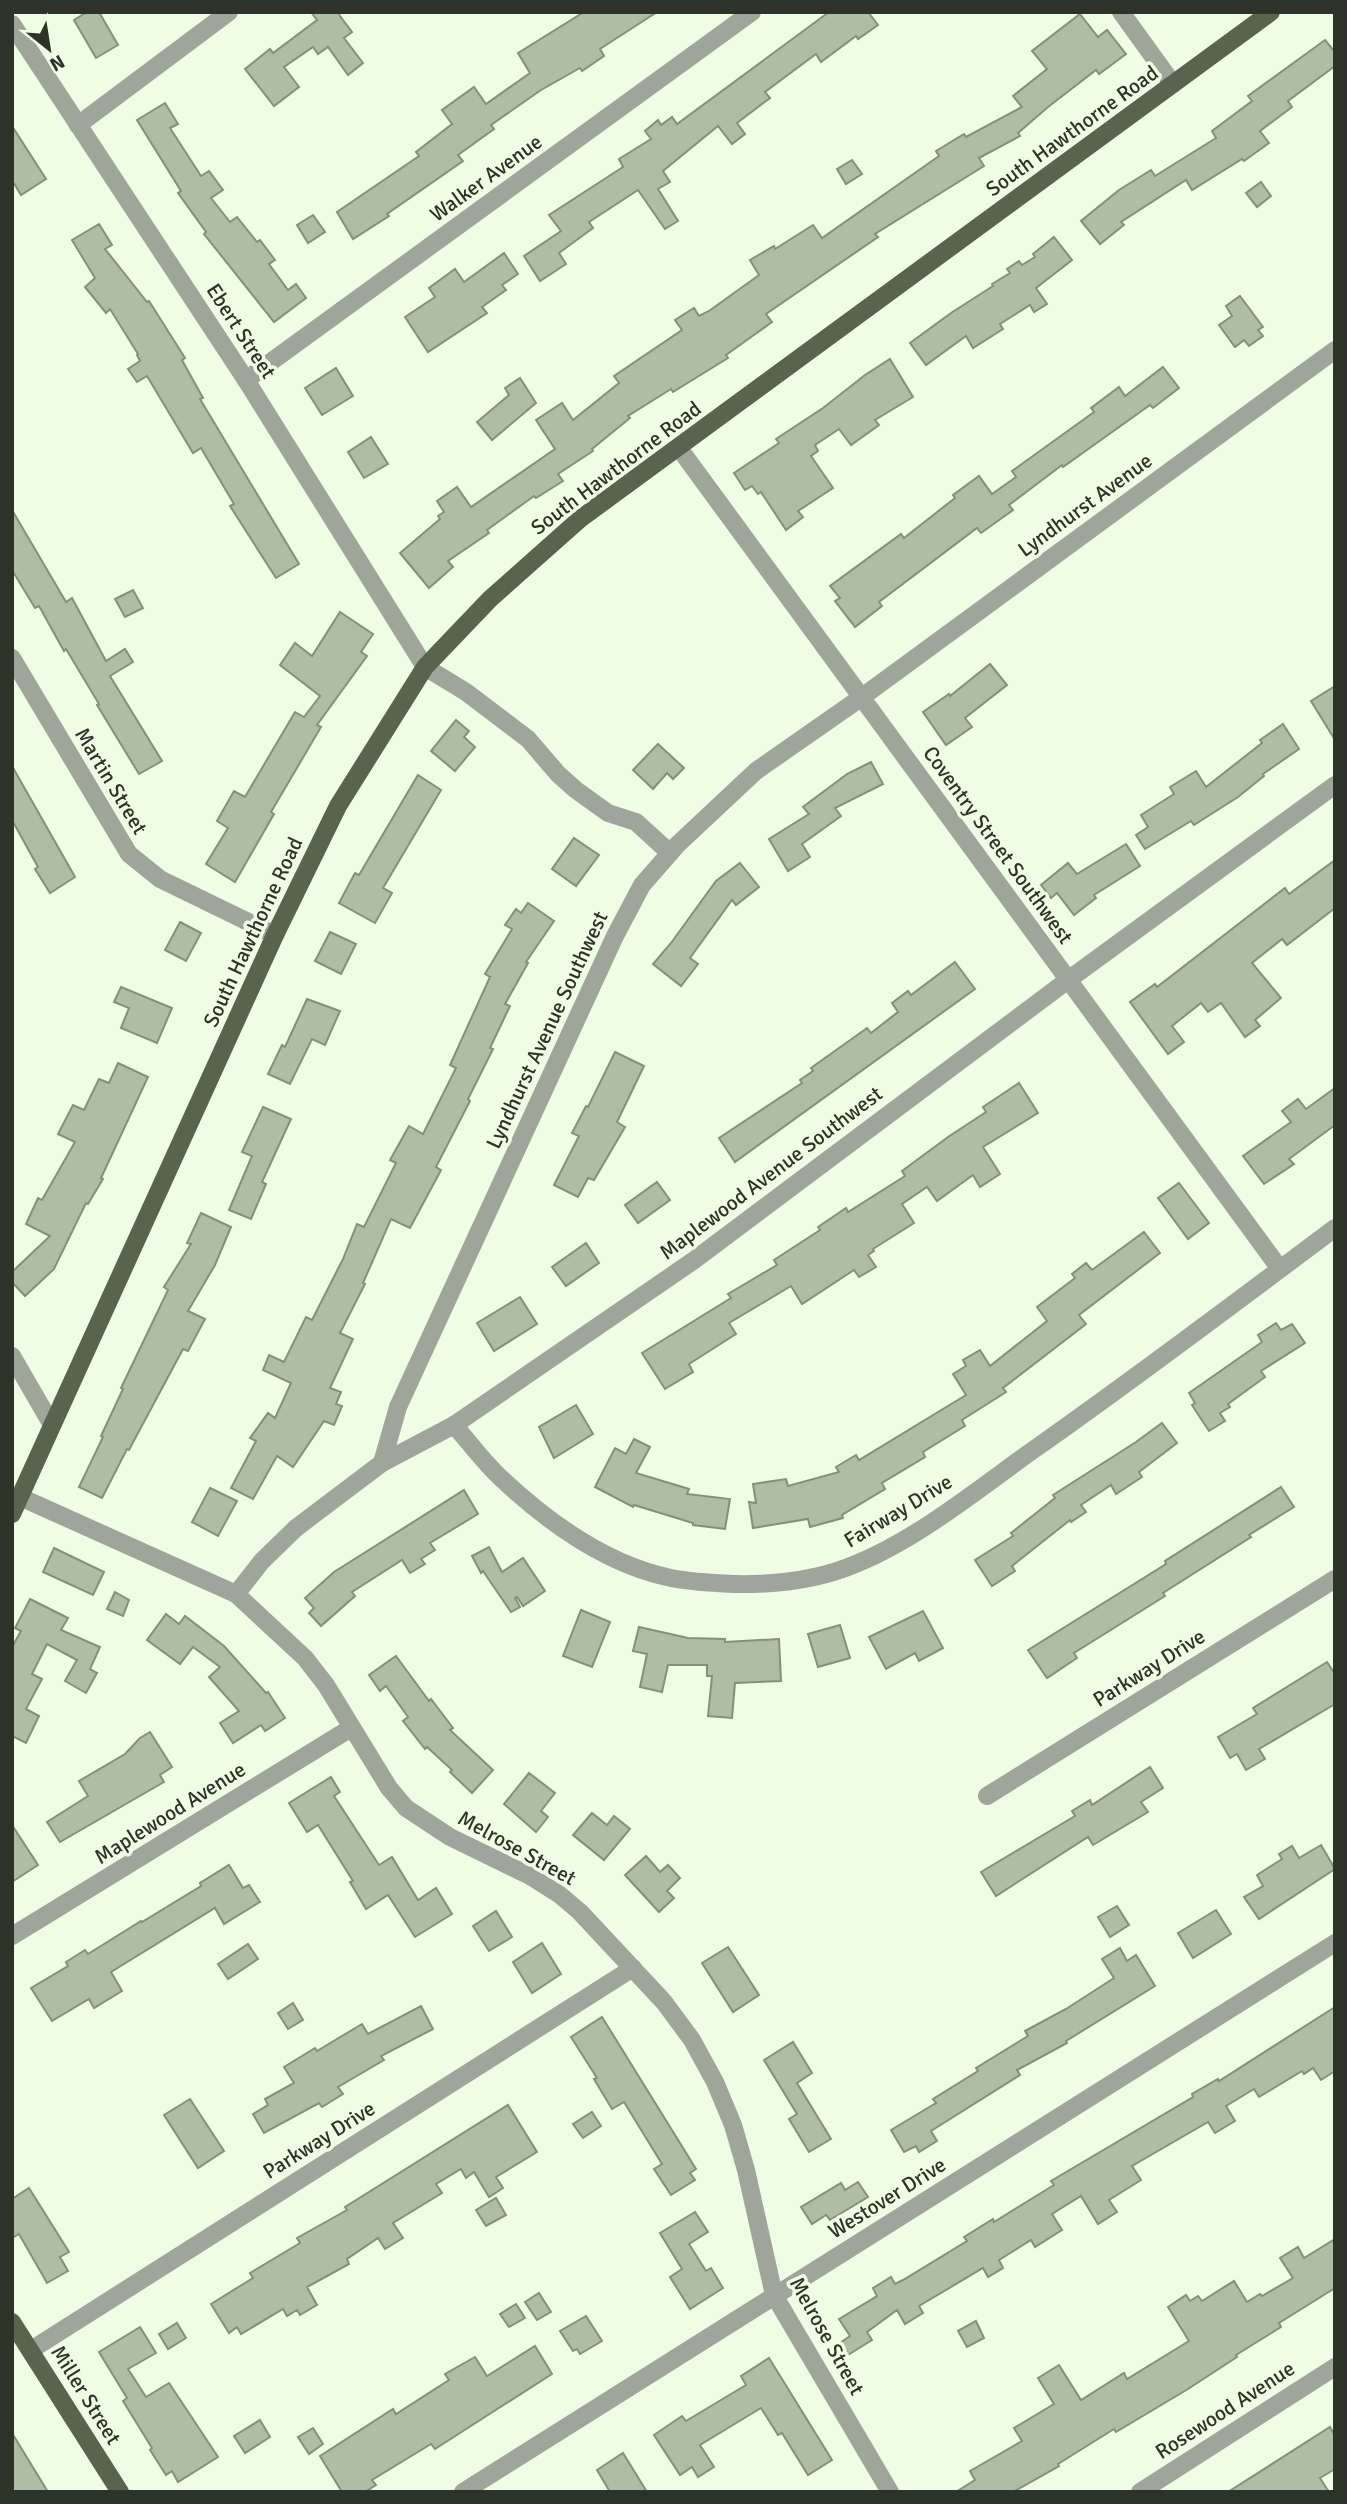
<svg xmlns="http://www.w3.org/2000/svg" width="1347" height="2504" font-family="Signika,sans-serif">
	<rect width="100%" height="100%" fill="#eefde3"/>
	<g fill="#aebda4" stroke="#84917a" stroke-width="2">
		<polygon points="87,12 99,12 118,45 96,58 74,20"/>
		<polygon points="311,12 337,12 352,32 344,38 363,63 348,75 328,47 318,54 313,47 284,67 299,87 274,106 245,69 270,49 273,53 317,20"/>
		<polygon points="584,12 657,12 600,49 604,56 582,71 580,68 541,90 491,125 494,129 458,155 463,161 387,214 389,216 353,239 337,212 419,156 416,152 452,124 442,110 474,87 486,104 530,73 518,53"/>
		<polygon points="829,12 868,12 878,25 858,39 856,36 821,62 816,54 765,92 770,98 737,123 745,134 732,144 718,126 663,171 670,182 658,189 678,221 665,229 638,190 589,222 593,228 559,253 566,264 540,281 524,256 561,231 549,215 623,167 619,159 651,139 645,131 658,120 661,125 672,117 677,124"/>
		<polygon points="1080,14 1098,37 1107,30 1126,54 1099,74 1096,70 1048,107 1018,133 1020,136 979,158 984,166 875,234 878,237 766,314 772,322 726,355 728,358 673,392 671,389 628,416 630,418 592,449 593,451 558,474 563,481 536,498 534,496 487,530 489,533 448,561 453,567 429,588 400,553 440,519 438,516 444,512 437,501 457,487 471,507 555,449 536,420 562,403 573,420 619,383 614,376 682,330 675,320 694,308 699,316 709,311 759,275 750,260 774,246 775,249 813,225 822,238 939,156 936,151 964,134 966,137 1022,107 1013,96 1047,69 1032,51"/>
		<polygon points="1325,40 1335,52 1335,66 1288,101 1292,107 1260,131 1269,143 1244,161 1242,159 1192,190 1186,180 1121,222 1124,225 1100,244 1081,221 1119,190 1151,170 1155,176 1216,138 1212,131 1252,101 1248,96"/>
		<polygon points="165,103 178,124 170,128 201,176 209,171 223,190 211,198 230,222 237,217 257,242 260,240 275,260 269,264 288,290 296,284 306,298 274,322 204,234 206,232 178,193 181,191 137,120"/>
		<polygon points="12,126 46,179 21,195 12,180"/>
		<polygon points="852,160 862,174 846,184 837,169"/>
		<polygon points="1261,182 1271,196 1257,207 1246,193"/>
		<polygon points="313,215 325,232 308,243 297,225"/>
		<polygon points="99,224 112,245 105,249 147,302 149,301 185,358 182,360 203,398 200,399 299,564 276,578 230,506 234,504 201,448 193,453 147,376 137,382 128,369 140,361 137,355 138,354 110,309 106,313 85,287 95,278 72,240"/>
		<polygon points="1054,237 1072,260 1036,288 1047,304 1034,312 1030,305 1000,324 1003,329 973,348 966,336 926,365 910,343 951,313 993,286 992,284 1010,273 1007,269 1019,261 1022,265 1035,257 1033,254"/>
		<polygon points="504,253 518,274 502,285 506,290 482,307 487,313 428,352 405,317 435,297 429,288 455,269 464,282"/>
		<polygon points="1240,296 1263,327 1258,330 1263,336 1249,346 1244,340 1235,347 1219,325 1232,316 1226,306"/>
		<polygon points="890,359 913,397 875,420 879,425 851,445 839,429 815,445 818,451 811,456 833,488 798,511 803,517 786,530 761,492 758,494 752,486 745,490 734,473 779,443 776,439 823,408 865,375"/>
		<polygon points="1163,367 1179,388 1153,408 1150,405 1063,467 1062,465 1009,505 1013,510 981,533 977,528 879,602 882,606 855,627 835,601 840,598 830,586 901,534 904,538 955,498 953,495 979,476 992,494 1016,477 1012,471 1094,412 1091,408 1119,387 1125,396"/>
		<polygon points="336,368 353,396 322,415 305,388"/>
		<polygon points="520,378 536,403 492,440 477,422 509,395 505,388"/>
		<polygon points="371,437 388,464 364,478 348,452"/>
		<polygon points="12,510 66,602 72,598 106,661 125,649 133,662 110,676 162,761 139,774 97,705 99,704 66,649 64,651 39,606 35,608 12,570"/>
		<polygon points="133,590 143,608 125,617 115,599"/>
		<polygon points="340,612 373,634 361,652 367,656 317,725 321,727 271,812 274,814 235,882 206,864 228,828 217,821 234,791 245,797 295,712 304,717 320,696 280,665 295,643 312,656"/>
		<polygon points="990,664 1007,685 965,718 972,727 946,745 923,712 949,694 950,696"/>
		<polygon points="1335,686 1335,740 1311,701"/>
		<polygon points="456,720 469,731 464,737 475,747 455,771 431,751"/>
		<polygon points="1283,724 1299,749 1263,774 1264,776 1238,797 1194,825 1191,821 1145,849 1136,835 1148,827 1141,815 1174,794 1170,787 1196,771 1206,787 1262,743 1260,740"/>
		<polygon points="658,744 684,768 673,779 667,773 653,789 633,770"/>
		<polygon points="871,762 883,784 835,808 841,816 802,844 810,857 788,871 769,839 809,814 803,807 847,774"/>
		<polygon points="12,766 75,877 50,893 35,869 38,867 12,820"/>
		<polygon points="418,775 441,790 383,888 392,893 375,923 339,903 355,873 359,875"/>
		<polygon points="574,838 599,855 576,886 552,869"/>
		<polygon points="1126,844 1140,866 1094,895 1096,898 1074,915 1057,893 1051,898 1041,885 1068,863 1077,874"/>
		<polygon points="1335,860 1335,908 1287,945 1282,939 1252,963 1281,998 1255,1020 1260,1026 1245,1037 1221,1003 1208,1012 1201,1003 1172,1026 1184,1042 1168,1054 1130,1002 1155,984 1157,987 1285,888 1289,894"/>
		<polygon points="740,863 759,887 736,905 732,900 690,958 698,964 681,986 653,964 671,943 716,881"/>
		<polygon points="528,903 554,921 526,962 528,963 505,1004 510,1006 490,1048 493,1049 468,1099 470,1101 436,1167 441,1170 410,1228 391,1219 363,1283 365,1284 340,1333 353,1339 330,1388 341,1392 336,1404 342,1406 334,1425 324,1421 293,1467 277,1456 253,1499 231,1488 256,1441 250,1438 268,1413 275,1418 291,1383 263,1370 269,1355 284,1362 306,1317 312,1320 343,1259 357,1224 364,1227 396,1163 390,1160 409,1126 423,1134 456,1068 450,1065 490,977 485,974 512,929 505,925 516,909 521,913"/>
		<polygon points="180,922 201,933 186,961 165,950"/>
		<polygon points="330,932 356,944 341,974 315,961"/>
		<polygon points="955,962 975,989 735,1162 719,1138 802,1083 800,1080 813,1071 811,1068 867,1028 871,1033 898,1012 892,1003 908,991 911,995"/>
		<polygon points="121,987 172,1008 157,1043 121,1028 129,1008 114,1002"/>
		<polygon points="307,999 340,1011 325,1045 312,1039 290,1084 268,1074 282,1045 285,1047"/>
		<polygon points="615,1052 644,1066 617,1122 625,1127 594,1180 588,1178 578,1197 554,1185 579,1136 572,1133 586,1106 588,1107"/>
		<polygon points="118,1063 148,1077 101,1178 103,1179 88,1204 86,1203 54,1269 25,1296 12,1282 12,1272 50,1236 26,1224 38,1198 42,1200 75,1142 58,1134 73,1105 84,1110 99,1079 109,1083"/>
		<polygon points="1019,1083 1038,1113 983,1147 1000,1174 980,1187 973,1175 937,1201 927,1187 902,1204 914,1223 873,1249 874,1251 868,1255 876,1267 859,1277 854,1270 802,1304 791,1286 729,1323 736,1334 689,1364 693,1372 665,1389 642,1353 731,1298 728,1294 777,1265 774,1260 820,1230 818,1227 846,1208 848,1212 905,1176 902,1171 948,1137 986,1112 983,1107"/>
		<polygon points="1335,1088 1335,1125 1289,1159 1294,1164 1264,1184 1243,1156 1291,1122 1282,1111 1298,1099 1306,1109"/>
		<polygon points="263,1107 291,1119 262,1182 266,1184 251,1219 229,1210 252,1156 242,1152"/>
		<polygon points="657,1182 670,1200 638,1223 625,1205"/>
		<polygon points="1179,1183 1209,1223 1188,1239 1158,1198"/>
		<polygon points="201,1213 231,1227 215,1265 188,1311 205,1319 188,1351 183,1349 129,1450 127,1449 102,1498 79,1487 103,1437 101,1436 123,1389 121,1388 168,1290 164,1287 191,1244 187,1243"/>
		<polygon points="1144,1232 1160,1253 1079,1315 1086,1324 1003,1388 1006,1392 962,1420 965,1426 923,1452 925,1457 882,1483 885,1489 842,1515 843,1518 810,1527 808,1519 753,1528 749,1502 756,1503 753,1484 786,1479 788,1486 839,1472 836,1467 856,1455 859,1460 966,1395 953,1374 966,1366 963,1360 980,1350 990,1366 1047,1321 1037,1307 1075,1278 1072,1274 1086,1263 1092,1270"/>
		<polygon points="586,1243 599,1263 566,1286 552,1267"/>
		<polygon points="520,1297 537,1324 494,1351 477,1323"/>
		<polygon points="1276,1323 1281,1330 1292,1324 1305,1343 1261,1371 1265,1377 1228,1404 1230,1407 1220,1413 1225,1421 1209,1431 1192,1405 1195,1403 1189,1393 1262,1342 1258,1335"/>
		<polygon points="576,1405 593,1434 554,1458 539,1427"/>
		<polygon points="1162,1423 1177,1443 1139,1472 1142,1477 1116,1494 1111,1485 1081,1505 1086,1512 1071,1522 1070,1520 1012,1566 1015,1571 992,1586 975,1560 1013,1536 1011,1533 1055,1498 1053,1495 1136,1442"/>
		<polygon points="634,1439 650,1447 636,1473 689,1489 687,1494 730,1499 725,1529 693,1525 693,1523 634,1505 633,1507 595,1487 615,1448 626,1454"/>
		<polygon points="1281,1487 1294,1507 1249,1535 1251,1537 1163,1593 1165,1596 1074,1653 1077,1658 1047,1678 1028,1650 1166,1564 1165,1561"/>
		<polygon points="210,1488 237,1501 218,1536 192,1522"/>
		<polygon points="464,1490 478,1514 430,1543 435,1550 421,1559 425,1564 410,1573 402,1560 352,1592 355,1596 321,1626 309,1613 314,1608 305,1598 334,1572"/>
		<polygon points="489,1547 502,1572 523,1558 545,1591 523,1606 517,1597 515,1598 520,1607 511,1612 483,1571 481,1573 472,1556"/>
		<polygon points="54,1548 104,1572 93,1595 43,1572"/>
		<polygon points="115,1592 129,1600 123,1616 107,1609"/>
		<polygon points="30,1599 68,1618 61,1630 100,1647 90,1669 97,1673 86,1693 65,1681 77,1660 47,1644 32,1674 42,1679 26,1709 39,1716 26,1743 12,1736 12,1647 21,1631 15,1628"/>
		<polygon points="581,1610 610,1622 592,1667 563,1656"/>
		<polygon points="923,1611 943,1648 919,1661 915,1653 886,1669 869,1637"/>
		<polygon points="166,1614 179,1624 185,1616 224,1646 266,1693 268,1692 285,1718 265,1731 261,1725 233,1743 220,1723 239,1711 209,1677 220,1667 193,1647 180,1664 147,1640"/>
		<polygon points="840,1625 850,1658 818,1667 808,1634"/>
		<polygon points="639,1627 688,1638 725,1639 725,1642 779,1639 781,1681 735,1683 732,1718 708,1716 712,1676 707,1676 707,1665 668,1665 662,1692 640,1687 647,1654 633,1651"/>
		<polygon points="396,1656 429,1701 431,1699 453,1728 450,1730 493,1770 472,1793 450,1772 452,1770 427,1747 425,1749 403,1721 408,1717 386,1686 380,1691 369,1675"/>
		<polygon points="1327,1662 1335,1674 1335,1704 1259,1749 1265,1759 1246,1770 1237,1754 1230,1758 1218,1737 1257,1714 1253,1708"/>
		<polygon points="150,1732 172,1767 160,1775 164,1782 60,1842 47,1822 88,1796 79,1781 125,1754 140,1738"/>
		<polygon points="1150,1767 1163,1788 1141,1802 1148,1812 1093,1845 1088,1837 996,1896 981,1872 1075,1816 1072,1811 1090,1800 1092,1805"/>
		<polygon points="529,1773 555,1793 541,1811 548,1817 536,1832 504,1804"/>
		<polygon points="331,1777 340,1792 334,1796 379,1865 392,1857 418,1900 436,1888 452,1914 415,1937 388,1895 366,1909 350,1882 353,1881 318,1825 307,1832 289,1803"/>
		<polygon points="592,1813 607,1825 614,1816 630,1829 604,1860 573,1835"/>
		<polygon points="12,1825 38,1865 12,1882"/>
		<polygon points="1321,1845 1335,1869 1259,1919 1244,1897 1263,1886 1257,1875 1282,1859 1279,1854 1292,1846 1299,1858"/>
		<polygon points="646,1856 660,1872 668,1865 680,1878 667,1891 674,1898 659,1912 625,1875"/>
		<polygon points="229,1865 243,1888 249,1885 260,1902 224,1924 215,1908 111,1972 122,1991 94,2008 89,1999 52,2021 31,1988 68,1966 66,1962 85,1950 88,1954 141,1921 142,1922 201,1886 200,1883"/>
		<polygon points="1117,1906 1129,1925 1110,1937 1098,1917"/>
		<polygon points="1216,1910 1231,1934 1193,1958 1178,1933"/>
		<polygon points="496,1911 512,1937 489,1951 473,1926"/>
		<polygon points="542,1943 561,1974 532,1993 513,1962"/>
		<polygon points="248,1944 258,1959 228,1979 218,1964"/>
		<polygon points="728,1947 759,1995 733,2012 702,1963"/>
		<polygon points="1120,1948 1127,1961 1136,1955 1155,1986 1066,2041 1067,2043 1017,2070 1020,2075 931,2131 937,2141 919,2152 916,2146 904,2152 891,2130 936,2103 933,2099 978,2071 976,2068 1028,2036 1025,2031 1066,2009 1114,1978 1102,1959"/>
		<polygon points="293,2003 303,2020 288,2029 278,2013"/>
		<polygon points="421,2006 433,2029 381,2056 384,2060 338,2087 343,2094 322,2107 319,2103 264,2133 253,2114 268,2105 265,2099 294,2083 284,2067 315,2048 317,2051 362,2024 368,2034"/>
		<polygon points="1335,2007 1335,2071 1321,2080 1313,2068 1304,2074 1302,2071 1259,2097 1254,2089 1226,2106 1235,2121 1215,2133 1208,2122 1132,2166 1141,2180 1109,2200 1117,2212 1098,2224 1081,2196 1052,2214 1062,2230 1035,2247 1031,2240 999,2260 1003,2268 988,2277 983,2268 919,2306 923,2313 905,2324 897,2310 867,2332 872,2340 848,2355 840,2343 850,2336 839,2319 877,2296 873,2288 891,2277 895,2284 903,2280 967,2241 964,2237 993,2219 994,2222 1054,2185 1051,2181 1193,2097 1192,2094 1218,2079 1219,2081"/>
		<polygon points="602,2017 696,2169 690,2173 695,2180 671,2195 654,2169 662,2164 624,2102 612,2109 594,2079 597,2078 571,2037"/>
		<polygon points="793,2042 812,2073 797,2083 831,2139 809,2152 789,2119 797,2114 764,2060"/>
		<polygon points="190,2099 224,2151 198,2168 164,2115"/>
		<polygon points="508,2105 537,2152 496,2177 503,2188 489,2197 474,2172 466,2178 461,2169 436,2184 442,2193 393,2223 403,2238 385,2249 378,2238 347,2259 349,2264 307,2287 317,2305 300,2315 297,2310 287,2316 283,2309 241,2334 237,2327 229,2333 211,2304 253,2278 250,2273 300,2243 297,2238 347,2210 345,2207"/>
		<polygon points="592,2112 601,2126 583,2138 573,2124"/>
		<polygon points="858,2182 868,2197 830,2220 826,2215 812,2224 801,2207 841,2183 845,2190"/>
		<polygon points="29,2188 69,2252 60,2257 68,2271 47,2283 19,2234 12,2238 12,2199"/>
		<polygon points="496,2198 506,2215 486,2226 476,2210"/>
		<polygon points="695,2212 708,2232 689,2244 706,2271 711,2268 723,2288 690,2309 670,2277 682,2269 660,2233"/>
		<polygon points="1335,2239 1335,2288 1279,2323 1281,2327 1236,2355 1237,2357 1188,2389 1116,2432 1114,2429 1058,2464 1059,2466 1013,2492 956,2492 975,2480 970,2471 1022,2441 1014,2428 1054,2404 1038,2378 1059,2365 1081,2400 1124,2373 1127,2379 1189,2341 1168,2307 1186,2295 1190,2301 1198,2296 1202,2301 1234,2281 1247,2302 1260,2294 1262,2296 1293,2278 1280,2258 1298,2247 1304,2258"/>
		<polygon points="539,2293 551,2312 537,2320 525,2302"/>
		<polygon points="516,2304 525,2318 509,2327 500,2314"/>
		<polygon points="586,2316 602,2341 580,2354 577,2349 573,2351 560,2331"/>
		<polygon points="976,2321 984,2338 967,2347 958,2331"/>
		<polygon points="177,2323 186,2338 168,2349 159,2334"/>
		<polygon points="140,2327 156,2353 128,2369 146,2397 169,2383 218,2457 178,2482 172,2471 166,2475 150,2450 152,2448 123,2401 127,2398 99,2352"/>
		<polygon points="535,2346 552,2374 435,2449 431,2444 372,2480 376,2485 365,2492 342,2492 320,2456 393,2409 396,2414 449,2380 445,2374 475,2357 487,2376"/>
		<polygon points="769,2358 832,2460 808,2475 782,2433 778,2435 761,2408 700,2445 714,2467 698,2477 692,2467 680,2475 654,2435 682,2416 686,2421 746,2385 741,2376"/>
		<polygon points="260,2420 270,2437 245,2453 234,2436"/>
		<polygon points="1330,2427 1335,2436 1335,2469 1320,2478 1329,2492 1228,2492"/>
		<polygon points="313,2428 323,2444 309,2454 298,2437"/>
		<polygon points="12,2433 48,2492 12,2492"/>
		<polygon points="623,2453 647,2492 610,2492 597,2470"/>
	</g>
	<g fill="none" stroke-linecap="round" stroke-linejoin="round">
		<g stroke="#9fa59b" stroke-width="18">
			<polyline points="1121,12 1173,84"/>
			<polyline points="12,24 246,380 425,667 466,692 528,739 558,774 576,790 608,813 636,822 670,853"/>
			<polyline points="78,125 229,12"/>
			<polyline points="246,380 752,12"/>
			<polyline points="679,448 1280,1269"/>
			<polyline points="12,658 129,854 160,879 275,935"/>
			<polyline points="12,1356 52,1425"/>
			<path d="M454 1425C470 1443 485 1464 503 1480 549 1523 608 1565 671 1578 691 1582 712 1583 734 1584 776 1585 819 1580 858 1563 919 1538 981 1487 1036 1448 1137 1377 1236 1302 1335 1228"/>
			<polyline points="382,1463 398,1407 615,936 642,885 677,845 756,771 862,697 1335,350"/>
			<polyline points="20,1497 236,1594 305,1658 326,1685 389,1788 406,1808 450,1837 530,1876 560,1895 580,1912 664,2002 692,2040 715,2082 733,2125 746,2170 774,2295 890,2492"/>
			<polyline points="236,1594 262,1561 296,1528 382,1463 454,1425 693,1261 1068,980 1335,785"/>
			<polyline points="987,1796 1335,1579"/>
			<polyline points="12,1936 351,1728"/>
			<polyline points="31,2350 633,1968"/>
			<polyline points="463,2492 1335,1943"/>
			<polyline points="1140,2492 1335,2367"/>
		</g>
		<g stroke="#586350" stroke-width="18">
			<polyline points="12,1514 275,935 338,806 425,667 490,599 580,519 1271,12"/>
			<polyline points="12,2322 120,2492"/>
		</g>
	</g>
	<g text-anchor="middle" dominant-baseline="central" stroke-width="7" stroke-linejoin="round" paint-order="stroke">
		<g font-size="21" fill="#2e332a" stroke="#eefde3">
			<text transform="translate(1072 131) rotate(-36)">South Hawthorne Road</text>
			<text transform="translate(486 178) rotate(-36)">Walker Avenue</text>
			<text transform="translate(241 331) rotate(57)">Ebert Street</text>
			<text transform="translate(616 468) rotate(-37)">South Hawthorne Road</text>
			<text transform="translate(1085 505) rotate(-36)">Lyndhurst Avenue</text>
			<text transform="translate(111 781) rotate(59)">Martin Street</text>
			<text transform="translate(998 845) rotate(54)">Coventry Street Southwest</text>
			<text transform="translate(253 932) rotate(-65)">South Hawthorne Road</text>
			<text transform="translate(547 1030) rotate(-65)">Lyndhurst Avenue Southwest</text>
			<text transform="translate(771 1173) rotate(-37)">Maplewood Avenue Southwest</text>
			<text transform="translate(898 1511) rotate(-31)">Fairway Drive</text>
			<text transform="translate(1149 1668) rotate(-32)">Parkway Drive</text>
			<text transform="translate(170 1813) rotate(-32)">Maplewood Avenue</text>
			<text transform="translate(517 1848) rotate(29)">Melrose Street</text>
			<text transform="translate(319 2140) rotate(-32)">Parkway Drive</text>
			<text transform="translate(887 2198) rotate(-32)">Westover Drive</text>
			<text transform="translate(827 2336) rotate(61)">Melrose Street</text>
			<text transform="translate(86 2395) rotate(58)">Miller Street</text>
			<text transform="translate(1225 2410) rotate(-33)">Rosewood Avenue</text>
		</g>
	</g>
	<rect width="1347" height="2504" fill="none" stroke="#2e332a" stroke-width="28"/>
	<g transform="translate(49 49) rotate(150)" stroke="#eefde3" stroke-width="5" paint-order="stroke">
	<path d="M0-5L12 26L0 18L-12 26Z" fill="#2e332a"/>
	<text y="-10" font-size="19" font-weight="bold" text-anchor="middle" fill="#2e332a">N</text>
	</g>
</svg>
